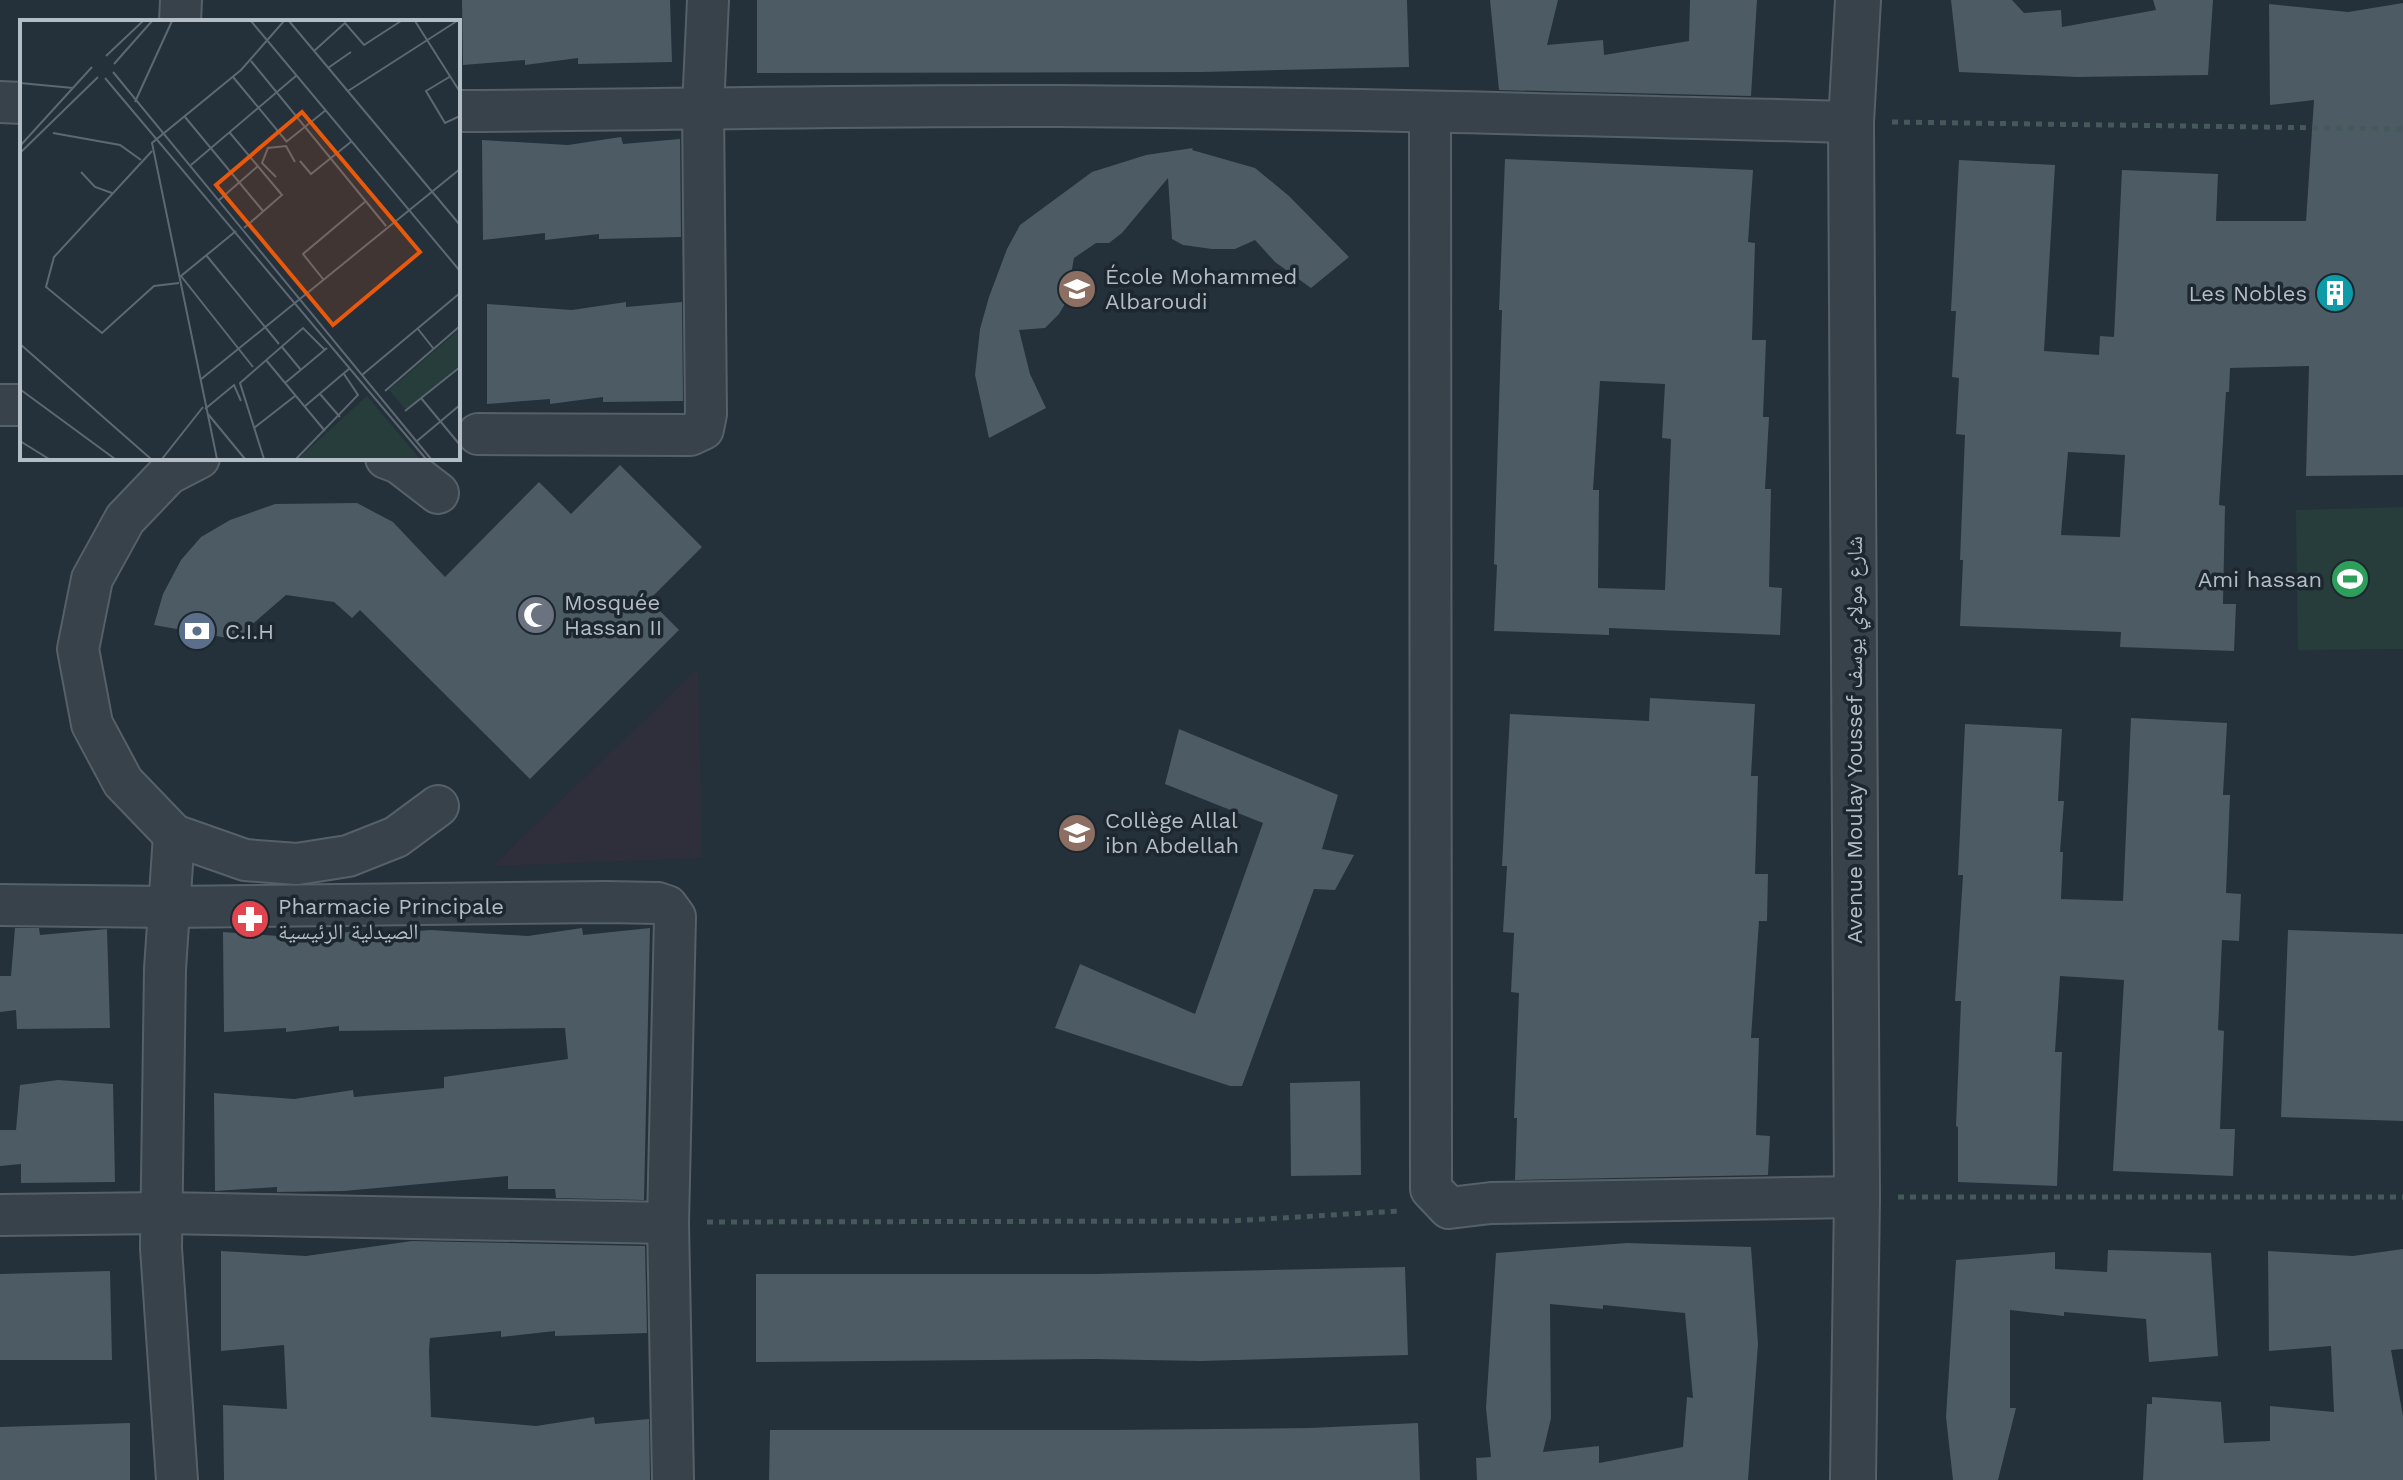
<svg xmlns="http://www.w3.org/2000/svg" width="2403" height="1480" font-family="'Work Sans','Noto Naskh Arabic',sans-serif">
	<rect width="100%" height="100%" fill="#24303a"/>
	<polygon fill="#2f2f3c" points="698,668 702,858 493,866"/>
	<polygon fill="#273d3c" points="2403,507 2403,649 2298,650 2296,510"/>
	<g fill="#4d5b65" fill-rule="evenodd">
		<polygon points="462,0 670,0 672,62 578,64 578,58 525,65 525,60 463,65"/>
		<polygon points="757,0 1407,0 1409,67 1202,72 757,73"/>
		<polygon points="1490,0 1558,0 1547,45 1603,40 1604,55 1689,41 1690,0 1757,0 1751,96 1499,90"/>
		<polygon points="1951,0 2012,0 2024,13 2061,10 2062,27 2156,10 2153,0 2213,0 2208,75 2077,77 1959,72"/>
		<path d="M2403 3V475L2306 476 2309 366 2230 368 2229 392H2226L2219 505 2225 506 2223 604H2236L2234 651 2120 647 2121 632 1960 626 1963 560H1960L1965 435 1956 434 1959 378 1952 377 1956 311H1951L1959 160 2055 165 2044 351 2099 355 2100 336 2114 337 2122 170 2218 174 2216 221H2306L2314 100 2270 105 2269 4 2348 12ZM2068 452 2125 455 2120 537 2061 535Z"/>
		<polygon points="621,137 623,144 680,139 681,237 599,239 599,234 545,240 545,233 483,240 482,140 568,145"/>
		<polygon points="1193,148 1192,150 1255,168 1289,196 1349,257 1311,288 1275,262 1255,240 1235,249 1212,249 1183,245 1172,239 1168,178 1122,233 1109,243 1096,243 1074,258 1066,302 1059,314 1045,328 1019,330 1030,374 1046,408 989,438 975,375 980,329 989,297 1007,249 1020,225 1092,172 1146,155"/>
		<path d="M1505 159 1753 170 1748 242 1755 243 1752 340H1766L1763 417H1769L1765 489H1771L1769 587 1782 588 1780 635 1609 628V635L1494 631 1497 565 1494 564 1502 310H1499ZM1600 381 1665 384 1662 438 1671 439 1665 590 1598 588 1599 490H1593Z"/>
		<polygon points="626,302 626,307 682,302 683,401 603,402 603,397 550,404 550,399 487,404 487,304 572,310"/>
		<polygon points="620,465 702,547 649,600 679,630 530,779 360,610 352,618 334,602 286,595 248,628 239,640 154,625 163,594 181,560 201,537 230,520 275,504 357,503 393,522 445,577 539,482 571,514"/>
		<polygon points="1650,698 1755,704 1751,776 1758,776 1755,874 1768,874 1767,921 1759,921 1751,1038 1759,1038 1756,1135 1770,1136 1768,1175 1515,1180 1517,1118 1514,1118 1519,993 1511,992 1514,933 1503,932 1507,866 1502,866 1510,714 1649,721"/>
		<polygon points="2131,718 2227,723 2223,795 2230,795 2226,893 2241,894 2239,941 2222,940 2218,1030 2224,1031 2220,1129 2235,1129 2233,1176 2113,1171 2124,980 2060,976 2055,1052 2062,1052 2057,1186 1958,1182 1958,1127 1956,1126 1961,1001 1955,1001 1963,875 1958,875 1965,724 2062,729 2058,801 2064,801 2060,852 2063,852 2061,899 2123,901"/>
		<polygon points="1179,729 1338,795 1322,849 1354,855 1335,890 1314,889 1242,1086 1230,1086 1055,1028 1080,964 1195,1014 1263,823 1165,784"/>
		<polygon points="15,928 39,928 40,935 107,929 110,1028 17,1029 16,1010 0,1012 0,976 11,976"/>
		<polygon points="582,928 583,935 650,928 644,1200 556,1198 555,1189 508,1189 508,1176 344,1191 277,1192 277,1187 215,1191 214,1093 294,1099 353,1090 354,1097 444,1088 444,1077 568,1059 565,1028 339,1031 339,1026 286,1032 286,1028 224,1032 223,932 306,938 362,930 363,936 430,930 528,936"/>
		<polygon points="2288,930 2403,934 2403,1121 2281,1117"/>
		<polygon points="58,1080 113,1084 115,1182 21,1183 21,1164 0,1166 0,1130 16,1130 20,1085"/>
		<polygon points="1360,1081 1361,1175 1291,1176 1290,1083"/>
		<polygon points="412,1241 645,1246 647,1333 555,1336 555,1331 501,1337 501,1331 430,1338 429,1350 431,1417 536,1426 594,1417 595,1424 649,1419 650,1480 224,1480 223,1405 287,1409 284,1345 221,1351 221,1251 306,1256"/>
		<path d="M1627 1243 1751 1247 1758 1344 1748 1480H1477L1476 1458 1491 1457 1486 1408 1496 1253ZM1550 1304 1603 1309V1305L1685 1313 1693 1398 1687 1397 1683 1447 1599 1463V1446L1543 1452 1551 1418Z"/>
		<polygon points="2403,1249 2403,1349 2391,1350 2403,1416 2403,1480 2143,1480 2147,1404 2152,1404 2152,1397 2221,1402 2224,1443 2270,1441 2270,1406 2334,1412 2331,1346 2269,1351 2268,1251 2353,1256"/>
		<polygon points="2108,1250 2211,1253 2218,1356 2149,1362 2146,1319 2064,1312 2064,1316 2010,1310 2010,1408 2016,1408 1998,1480 1953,1480 1946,1417 1956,1260 2055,1252 2055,1269 2107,1272"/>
		<polygon points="1405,1267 1408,1355 1201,1361 1094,1359 756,1362 756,1274 1094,1274"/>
		<polygon points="110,1271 112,1360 0,1360 0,1274"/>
		<polygon points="130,1423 130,1480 0,1480 0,1427"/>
		<polygon points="1418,1423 1420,1480 769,1480 770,1430 1108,1430 1310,1428"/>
	</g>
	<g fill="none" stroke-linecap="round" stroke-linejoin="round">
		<g stroke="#566068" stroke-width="44">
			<g id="minor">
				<polyline points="180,22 181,0"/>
				<polyline points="0,102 22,103"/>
				<path d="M458 111C659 110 859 105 1060 106 1324 108 1587 115 1851 122"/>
				<polyline points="1430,112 1431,1189 1449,1208 1491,1203 1857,1197"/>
				<polyline points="0,405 22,405"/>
				<polyline points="478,434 690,435 703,429 706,414 703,108 708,0"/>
				<polyline points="199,458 168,474 125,519 92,579 78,649 92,724 123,782 174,835 245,860 297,864 348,856 396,837 438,806"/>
				<polyline points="386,458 399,463 438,493"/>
				<polyline points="174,835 165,969 161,1248 177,1480"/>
				<polyline points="0,905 169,907 606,902 658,903 667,906 675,917 668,1223 673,1480"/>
				<polyline points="0,1215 162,1213 668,1223"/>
			</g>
		</g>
		<g stroke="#566068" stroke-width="48">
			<polyline id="tertiary" points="1853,1480 1857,1197 1851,122 1858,0"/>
		</g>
		<g stroke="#46595a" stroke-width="5" stroke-dasharray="6 6" stroke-linecap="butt">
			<polyline points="1892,122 2403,129"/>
			<polyline points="1898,1197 2403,1197"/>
			<polyline points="707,1222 1230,1221 1400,1211"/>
		</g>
		<use href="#minor" stroke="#38424a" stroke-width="40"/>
		<use href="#tertiary" stroke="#38424a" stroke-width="44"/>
	</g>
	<defs>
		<g id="school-disc" transform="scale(2)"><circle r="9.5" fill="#8d6e63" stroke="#1d272f"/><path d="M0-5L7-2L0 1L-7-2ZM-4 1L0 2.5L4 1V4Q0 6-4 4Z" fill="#fff"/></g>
		<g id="building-disc" transform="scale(2)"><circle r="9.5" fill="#0f9aa8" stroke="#1d272f"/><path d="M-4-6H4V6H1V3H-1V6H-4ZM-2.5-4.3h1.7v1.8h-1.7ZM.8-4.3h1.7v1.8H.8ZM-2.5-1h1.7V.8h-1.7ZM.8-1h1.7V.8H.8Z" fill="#fff"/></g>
		<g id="stadium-disc" transform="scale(2)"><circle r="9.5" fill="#2e9e5b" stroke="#1d272f"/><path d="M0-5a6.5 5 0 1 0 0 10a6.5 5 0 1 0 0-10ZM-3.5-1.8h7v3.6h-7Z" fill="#fff"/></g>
		<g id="mosque-disc" transform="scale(2)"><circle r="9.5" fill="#6b7280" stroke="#1d272f"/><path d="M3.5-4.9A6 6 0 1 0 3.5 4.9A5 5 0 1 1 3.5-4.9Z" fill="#fff"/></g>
		<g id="bank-disc" transform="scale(2)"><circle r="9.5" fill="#5c6f8a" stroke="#1d272f"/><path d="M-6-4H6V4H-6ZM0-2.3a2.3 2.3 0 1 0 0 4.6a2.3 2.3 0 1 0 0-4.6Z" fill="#fff"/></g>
		<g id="pharmacy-disc" transform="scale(2)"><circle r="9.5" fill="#e0444e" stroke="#1d272f"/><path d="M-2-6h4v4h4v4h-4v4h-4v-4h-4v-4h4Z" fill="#fff"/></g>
	</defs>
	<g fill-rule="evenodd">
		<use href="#school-disc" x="1077" y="289"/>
		<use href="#building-disc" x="2335" y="293"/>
		<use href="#stadium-disc" x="2350" y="579"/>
		<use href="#mosque-disc" x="536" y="615"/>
		<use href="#bank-disc" x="197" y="631"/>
		<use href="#school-disc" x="1077" y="833"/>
		<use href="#pharmacy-disc" x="250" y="919"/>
	</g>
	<g text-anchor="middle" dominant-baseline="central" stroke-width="7" stroke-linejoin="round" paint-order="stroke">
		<g font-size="22" fill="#b3bdc6" stroke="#1d272f" text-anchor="start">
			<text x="1105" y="276">École Mohammed<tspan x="1105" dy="25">Albaroudi</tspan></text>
			<text x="2307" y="293" text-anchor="end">Les Nobles</text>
			<text x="2322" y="579" text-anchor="end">Ami hassan</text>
			<text x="564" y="602">Mosquée<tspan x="564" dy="25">Hassan II</tspan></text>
			<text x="225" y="631">C.I.H</text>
			<text x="1105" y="820">Collège Allal<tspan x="1105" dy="25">ibn Abdellah</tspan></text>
			<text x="278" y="906">Pharmacie Principale<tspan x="278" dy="25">الصيدلية الرئيسية</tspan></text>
		</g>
		<g font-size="22" fill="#b3bdc6" stroke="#1d272f">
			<text transform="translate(1854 740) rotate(-90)">Avenue Moulay Youssef شارع مولاي يوسف</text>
		</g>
	</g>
	<g transform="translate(20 20)">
		<rect width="440" height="440" fill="#24303a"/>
		<path d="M440 309V345L386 390 369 370ZM347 376 400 439H278Z" fill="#273d3c"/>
		<path fill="none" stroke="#5d6872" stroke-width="2" d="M231 1 440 251M269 1 440 205M395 1 440 72M294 31 325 3 344 25 381 1M86 36 123 1M231 41 366 206M94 44 132 1M308 48 331 32M93 52 411 439M431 56 406 71 425 103 440 96M213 57 267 122M85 58 406 439M0 63 53 68M328 71 437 1M115 82 152 1M165 97 243 191M33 113 100 125 121 140M210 113 262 175 224 208M266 122 306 90M0 126 72 47M132 131 34 237 26 267 82 313 134 266 159 263M0 133 78 57M280 141 291 154 332 121M171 145 277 55M61 152 75 167 92 173M256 157 242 143 248 128 266 126 275 142M198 181 238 146M216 211 161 256 233 347M186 235 259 324M303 259 283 234 346 181M398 309 413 328M0 324 131 439M262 327 281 350M246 340 305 411M342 355 440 273M180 360 440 149M265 363 307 328M1 370 95 439M365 371 440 306M300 374 320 397M401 378 440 425M284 387 330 348M185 389 214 365 221 381M385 391 440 347M188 394 225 439M234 408 275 376M0 421 29 439M397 421 440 385M142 439 183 387M197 439 132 123 221 50 264 1M244 439 220 363 283 308 305 330M276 439 338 375 324 354"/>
		<path fill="#e8590c" fill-opacity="0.15" stroke="#e8590c" stroke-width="4" d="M282 92 400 232 313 305 196 165Z"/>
		<rect width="440" height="440" fill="none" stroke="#b3bdc6" stroke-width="4"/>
	</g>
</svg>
